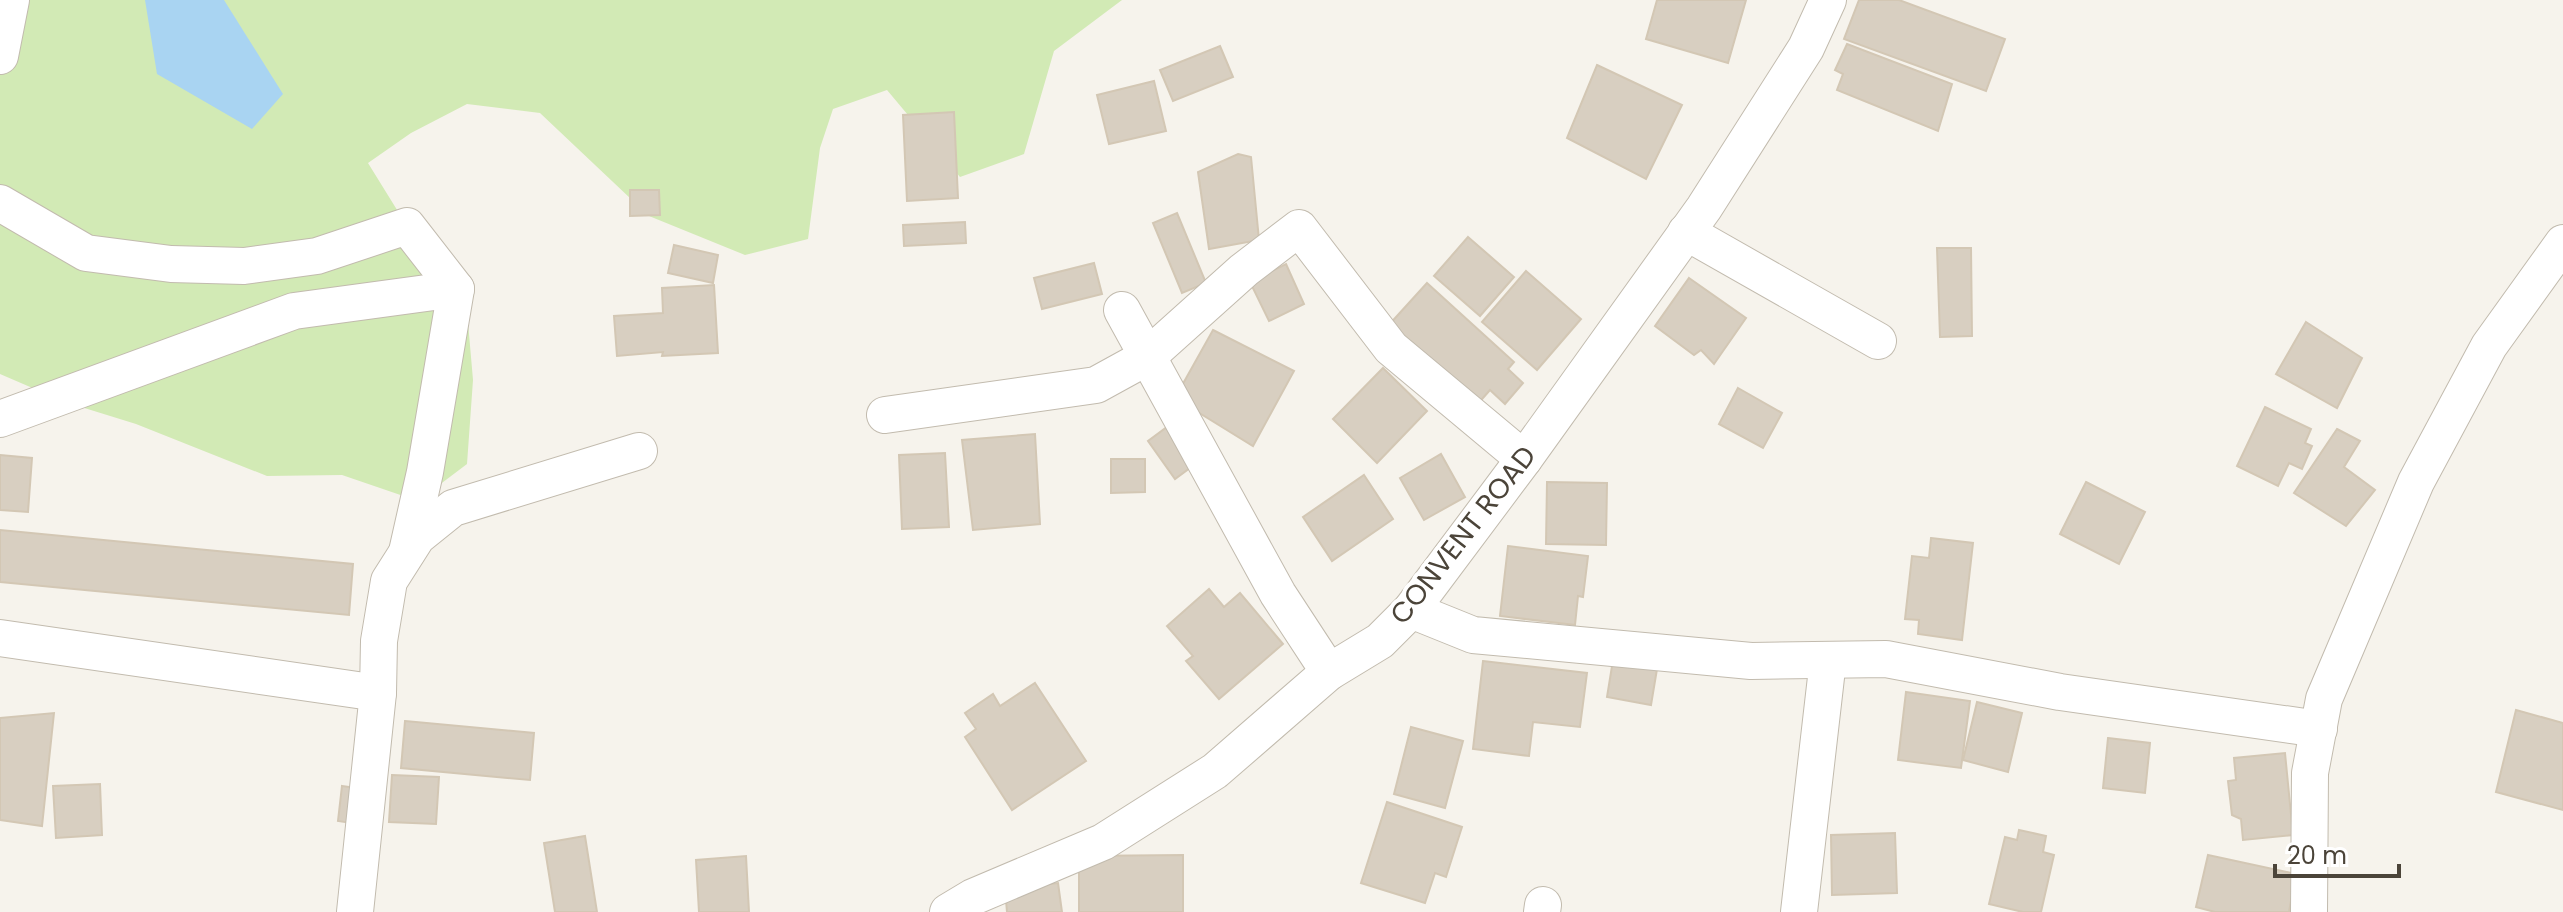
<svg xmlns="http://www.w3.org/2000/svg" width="2563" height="912" font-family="Poppins,sans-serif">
	<rect width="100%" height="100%" fill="#f6f3ec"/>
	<polygon fill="#d2eab5" points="0,0 1122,0 1054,51 1024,154 960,177 887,90 833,109 820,148 808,239 745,255 649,216 540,113 467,104 411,133 368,163 407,226 465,288 473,380 467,464 418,501 342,475 267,476 136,424 65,402 0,374"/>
	<polygon fill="#a9d4f2" points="145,0 224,0 283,94 252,129 157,74"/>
	<g fill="#d8cfc1" stroke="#d3c7b4" stroke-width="2">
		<polygon points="1657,0 1746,0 1728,63 1646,39"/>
		<polygon points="1859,0 1899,0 2005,39 1986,91 1844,39"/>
		<polygon points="1847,44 1952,84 1938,131 1837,90 1843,74 1835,70"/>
		<polygon points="1220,46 1233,77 1173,101 1160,70"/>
		<polygon points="1597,65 1682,105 1646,179 1567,138"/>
		<polygon points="1154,81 1166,131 1109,144 1097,95"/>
		<polygon points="954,112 958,198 907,201 903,115"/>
		<polygon points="1238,154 1251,157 1259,240 1209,249 1198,172"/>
		<polygon points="630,190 659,190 660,215 630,216"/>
		<polygon points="1177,213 1206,283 1182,293 1153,223"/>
		<polygon points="965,222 966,243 904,246 903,225"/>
		<polygon points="1468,237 1514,277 1480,316 1434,276"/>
		<polygon points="674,245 718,255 713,283 668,273"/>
		<polygon points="1937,248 1971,248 1972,336 1940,337"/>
		<polygon points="1094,263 1102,294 1042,309 1034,278"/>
		<polygon points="1286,264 1304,304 1269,321 1250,282"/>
		<polygon points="1526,271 1581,319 1537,370 1482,322"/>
		<polygon points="1689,278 1746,318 1714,364 1701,350 1694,355 1655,326"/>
		<polygon points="1427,283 1514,362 1508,369 1523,383 1505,404 1490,390 1475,407 1387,327"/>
		<polygon points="714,285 718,353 662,356 663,352 617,356 614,316 663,313 662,288"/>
		<polygon points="2306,322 2362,358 2337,408 2276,374"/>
		<polygon points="1213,330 1294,371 1253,446 1175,398"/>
		<polygon points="1383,368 1427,411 1377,463 1333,419"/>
		<polygon points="1738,388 1782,413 1763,448 1719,424"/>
		<polygon points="2265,407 2311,429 2305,443 2312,446 2302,469 2289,463 2278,486 2237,466"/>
		<polygon points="1171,424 1198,462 1175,479 1148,441"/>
		<polygon points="2337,429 2360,441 2344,467 2375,490 2346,526 2294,493"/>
		<polygon points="1035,434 1040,524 973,530 962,440"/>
		<polygon points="945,453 949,527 902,529 899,455"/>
		<polygon points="1441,454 1465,497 1424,520 1400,478"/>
		<polygon points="0,455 32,458 28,512 0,510"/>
		<polygon points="1111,459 1145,459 1145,492 1111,493"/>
		<polygon points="1364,475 1393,519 1332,561 1303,517"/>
		<polygon points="1547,482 1607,483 1606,545 1546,544"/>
		<polygon points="2086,482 2145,512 2119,564 2060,534"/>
		<polygon points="0,530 353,564 349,615 0,582"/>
		<polygon points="1931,538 1973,543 1962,640 1918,634 1919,620 1905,619 1912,556 1929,558"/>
		<polygon points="1508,546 1588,556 1583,597 1578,596 1575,625 1500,616"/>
		<polygon points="1209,589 1224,607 1240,593 1283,644 1219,699 1186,661 1193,656 1167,626"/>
		<polygon points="1613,660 1657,669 1651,705 1607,697"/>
		<polygon points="1483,661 1587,673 1580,727 1533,722 1529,756 1473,749"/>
		<polygon points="1035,683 1086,761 1012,810 965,737 976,729 965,713 993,694 1000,706"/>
		<polygon points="1906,692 1970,701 1961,768 1898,760"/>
		<polygon points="1977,702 2022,713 2008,772 1963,760"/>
		<polygon points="2516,710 2563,723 2563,810 2496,792"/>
		<polygon points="54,713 42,826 0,820 0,718"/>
		<polygon points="405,721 534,733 530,780 401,768"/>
		<polygon points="1411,727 1463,741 1445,808 1394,794"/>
		<polygon points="2108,738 2150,743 2145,793 2103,788"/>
		<polygon points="2285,753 2293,835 2243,840 2241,819 2232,815 2228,781 2236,780 2234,758"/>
		<polygon points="392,775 439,777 436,824 389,822"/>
		<polygon points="100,784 102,835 56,838 53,786"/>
		<polygon points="342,786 364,789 359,824 338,821"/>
		<polygon points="1387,802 1462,827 1446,877 1435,873 1425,903 1361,883"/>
		<polygon points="2019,830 2046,836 2043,852 2054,855 2041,912 2023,912 1989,904 2005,837 2017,840"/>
		<polygon points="1895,833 1897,893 1832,895 1831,835"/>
		<polygon points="585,836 597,912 555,912 544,843"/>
		<polygon points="1183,855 1183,912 1079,912 1079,856"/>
		<polygon points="2208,855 2296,874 2289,912 2215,912 2196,907"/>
		<polygon points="746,856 749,912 699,912 696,860"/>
		<polygon points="1058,883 1062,912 1007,912 1005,889"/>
	</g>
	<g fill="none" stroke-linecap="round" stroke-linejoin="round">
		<g stroke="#c2bbae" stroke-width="38">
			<g id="minor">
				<polyline points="0,56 11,0"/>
				<polyline points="0,203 86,253 171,264 244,266 317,256 407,226 456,289 425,472 407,552"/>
				<polyline points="1686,232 1878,341"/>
				<polyline points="1122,310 1278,594 1329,672"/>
				<polyline points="885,415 1096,385 1147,357 1244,270 1299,228 1391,348 1524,459"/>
				<polyline points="0,419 294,311 456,289"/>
				<polyline points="1411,610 1473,635 1751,661 1886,659 2060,692 2319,729"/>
				<polyline points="0,638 378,693"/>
				<polyline points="355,912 378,693 379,641 389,581 417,537 453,508 639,451"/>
				<polyline points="948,912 973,897 1103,842 1215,771 1329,672 1380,641 1411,610 1524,459 1704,208 1806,48 1828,0"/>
				<polyline points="1542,912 1543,905"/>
				<polyline points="1799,912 1828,660"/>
				<polyline points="2309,912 2310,773 2324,699 2416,482 2489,346 2563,243"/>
			</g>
		</g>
		<use href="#minor" stroke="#fff" stroke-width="36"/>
	</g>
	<g text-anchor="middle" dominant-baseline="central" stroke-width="8" stroke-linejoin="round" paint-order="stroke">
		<g font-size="28" fill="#4b4439" stroke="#fff">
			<text transform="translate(1463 535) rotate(-52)">CONVENT ROAD</text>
		</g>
	</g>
	<path d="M2275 864v12h124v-12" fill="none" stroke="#4b4439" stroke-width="4"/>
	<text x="2287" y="864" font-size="24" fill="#4b4439" stroke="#ffffff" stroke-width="6" paint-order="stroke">20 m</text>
</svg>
